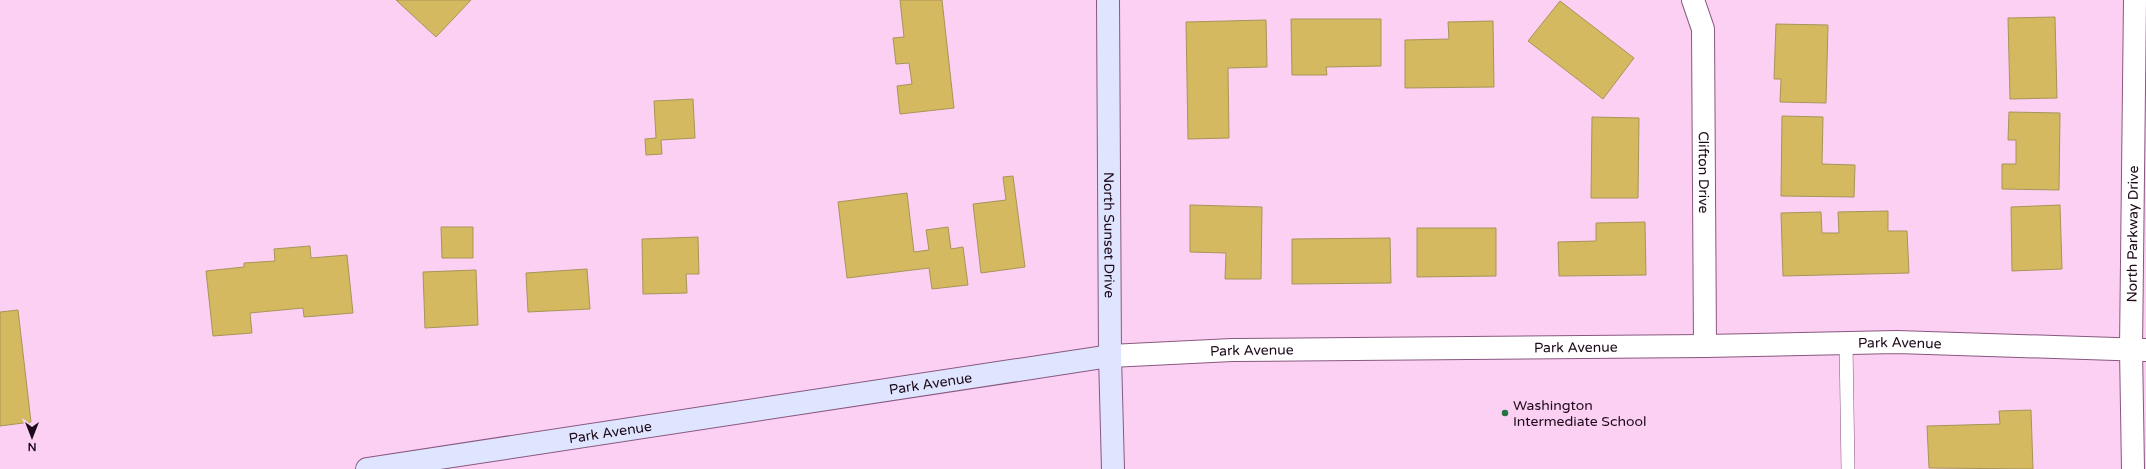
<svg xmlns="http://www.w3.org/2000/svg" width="2146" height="469" font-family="'Varela Round',sans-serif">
	<rect width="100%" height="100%" fill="#fcd0f3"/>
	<g fill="#d4b960" stroke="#a79558">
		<polygon points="396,0 471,0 436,37"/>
		<polygon points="900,0 942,0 954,108 900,114 897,86 912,84 909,63 896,64 893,38 904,37"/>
		<polygon points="1560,1 1634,58 1603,99 1528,41"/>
		<polygon points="2055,17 2057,98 2010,99 2008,18"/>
		<polygon points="1291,19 1381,19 1381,66 1326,67 1327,75 1292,75"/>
		<polygon points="1266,20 1267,67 1228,68 1229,138 1188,139 1186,22"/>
		<polygon points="1493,21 1494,87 1405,88 1405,40 1449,39 1448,22"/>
		<polygon points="1776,24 1828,25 1826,103 1780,102 1781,79 1774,79"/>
		<polygon points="693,99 695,138 661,140 662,154 646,155 645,139 656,138 654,101"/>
		<polygon points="2009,112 2060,113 2059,190 2002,189 2002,164 2016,164 2016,140 2008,140"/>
		<polygon points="1782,116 1823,117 1822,164 1855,165 1854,197 1781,196"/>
		<polygon points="1592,117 1639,118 1638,198 1591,198"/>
		<polygon points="1013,176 1025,267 981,273 973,204 1006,200 1003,177"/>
		<polygon points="907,193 914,252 929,250 926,230 948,227 951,249 963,247 968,285 932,289 929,268 847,278 838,202"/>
		<polygon points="1190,205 1262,207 1261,279 1225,279 1226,253 1190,252"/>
		<polygon points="2060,205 2062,269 2012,271 2011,207"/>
		<polygon points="1888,211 1888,231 1907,231 1909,273 1783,276 1781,213 1821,212 1822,233 1839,233 1838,212"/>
		<polygon points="1645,222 1646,275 1559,276 1558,242 1596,241 1596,223"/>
		<polygon points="441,227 473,227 473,258 442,258"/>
		<polygon points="1417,228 1496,228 1496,276 1417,277"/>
		<polygon points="698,237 699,274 686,274 687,293 643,294 642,239"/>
		<polygon points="1390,238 1391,283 1292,284 1292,239"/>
		<polygon points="310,246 311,258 347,255 353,313 304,317 303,308 250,313 252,333 213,336 206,271 244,267 244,263 275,261 274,249"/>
		<polygon points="587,269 590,309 528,312 526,273"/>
		<polygon points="476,270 478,325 425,328 423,272"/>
		<polygon points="18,310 31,422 0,426 0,312"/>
		<polygon points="2031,410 2033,469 1929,468 1927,426 2000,424 1999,411"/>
	</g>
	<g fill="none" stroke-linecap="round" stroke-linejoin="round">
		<g stroke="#885880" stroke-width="14">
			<polyline id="lane" points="1846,343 1848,469"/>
		</g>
		<g stroke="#885880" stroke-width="24">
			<g id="street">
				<path id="s1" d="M1693 0 1703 29 1705 346"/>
				<path id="s2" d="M1110 356 1232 350 1705 346 1897 342 2146 350"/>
				<path id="s3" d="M2133 469 2131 349 2135 0"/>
			</g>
		</g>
		<g stroke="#885880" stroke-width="24">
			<g id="secondary">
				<path id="s4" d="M1108 0 1110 356 1113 469"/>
				<path id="s5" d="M367 469 1110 356"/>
			</g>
		</g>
		<use href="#lane" stroke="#fff" stroke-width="13"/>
		<use href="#street" stroke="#fff" stroke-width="22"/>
		<use href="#secondary" stroke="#dfe5fe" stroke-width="22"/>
	</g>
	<circle fill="#247343" stroke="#fcd0f3" stroke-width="1.5" cx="1505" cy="413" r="4"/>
	<g text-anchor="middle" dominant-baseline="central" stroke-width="3" stroke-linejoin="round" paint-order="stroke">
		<g font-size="14" fill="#1c0919" stroke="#fcd0f3">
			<text stroke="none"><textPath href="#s1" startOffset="174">Clifton Drive</textPath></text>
			<text stroke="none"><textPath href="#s4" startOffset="235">North Sunset Drive</textPath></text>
			<text stroke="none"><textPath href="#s3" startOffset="235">North Parkway Drive</textPath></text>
			<text stroke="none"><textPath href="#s2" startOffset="790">Park Avenue</textPath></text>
			<text stroke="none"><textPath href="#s2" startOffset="466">Park Avenue</textPath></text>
			<text stroke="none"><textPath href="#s2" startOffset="142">Park Avenue</textPath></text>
			<text stroke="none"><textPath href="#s5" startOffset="570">Park Avenue</textPath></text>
			<text stroke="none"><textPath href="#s5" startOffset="246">Park Avenue</textPath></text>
		</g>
		<g font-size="14" fill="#1c0919" stroke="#fcd0f3" text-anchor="start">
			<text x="1513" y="405">Washington<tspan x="1513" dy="16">Intermediate School</tspan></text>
		</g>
	</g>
	<g transform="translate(32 437) rotate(180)" stroke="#fcd0f3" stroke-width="3" paint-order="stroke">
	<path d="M0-3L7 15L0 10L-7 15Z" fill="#1c0919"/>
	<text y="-6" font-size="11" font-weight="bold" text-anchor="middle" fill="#1c0919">N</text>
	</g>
</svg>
